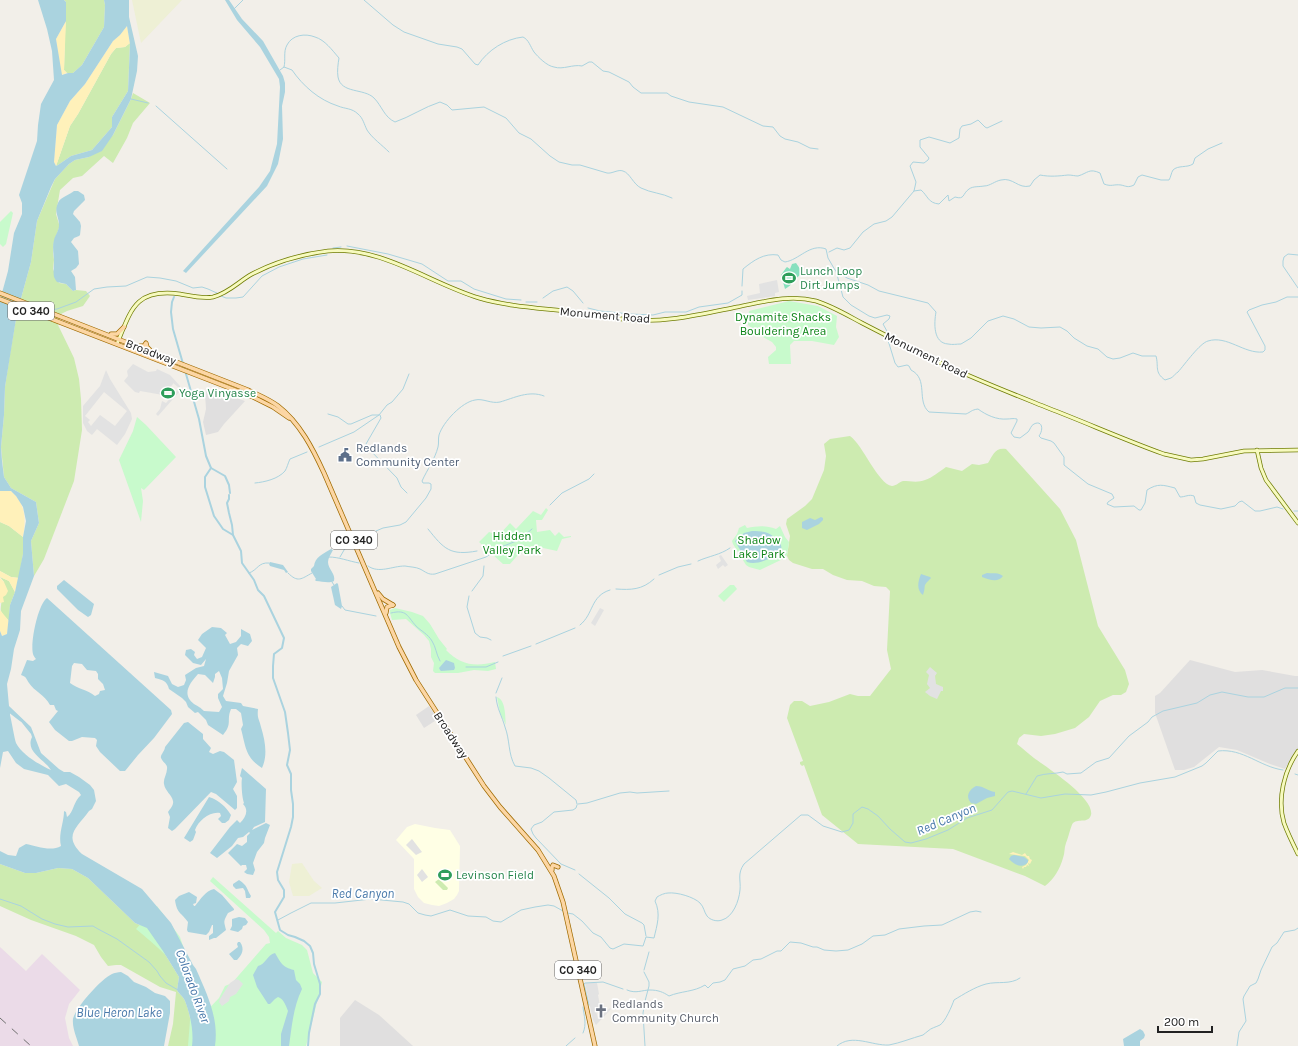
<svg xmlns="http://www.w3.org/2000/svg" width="1298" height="1046" font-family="Karla,sans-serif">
	<rect width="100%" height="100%" fill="#f2efe9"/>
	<g fill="#e0dfdf">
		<polygon points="207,388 245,401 224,424 218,432 206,435 203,422 206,409 205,394"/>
		<polygon points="1190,660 1235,672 1262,670 1295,676 1298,676 1298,748 1285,769 1270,764 1237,750 1219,747 1194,767 1184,770 1175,770 1155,713 1155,696 1160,693"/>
		<polygon points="429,706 438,719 424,728 416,715"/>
		<polygon points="355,1000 379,1015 413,1046 340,1046 340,1018"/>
	</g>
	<polygon fill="#ebdbe8" points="0,947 26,971 42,954 80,990 69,1004 65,1018 69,1038 73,1046 0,1046"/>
	<polygon fill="#ffffe5" points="415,824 435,828 450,830 460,846 459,891 457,895 454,899 447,903 439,906 432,905 424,903 418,897 414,889 414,859 396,840 407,827"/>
	<g fill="#eef0d5">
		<polygon points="132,0 182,0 141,43"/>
		<polygon points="302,863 314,881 322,888 309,896 293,896 289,882 292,864"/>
	</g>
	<g fill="#cdebb0">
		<polygon points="64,0 104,0 105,5 104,27 82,65 73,73 67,73 64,70 66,2"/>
		<polygon points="130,43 128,91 112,117 112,127 92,150 71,156 58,165 56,166 70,126 78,114 111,54 116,48 125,47"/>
		<polygon points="133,93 150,103 133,123 127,138 113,163 104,156 82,176 73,178 60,190 56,214 59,224 59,228 54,241 53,253 54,260 53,269 59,283 66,284 73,291 76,290 86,291 90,296 83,306 67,311 61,314 58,325 74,358 79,379 81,399 82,430 74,481 44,559 34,576 31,541 39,523 36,502 11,488 4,477 1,447 4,415 5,387 10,354 17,313 31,262 37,221 55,179 69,164 75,160 89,157 113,135 131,99"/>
		<path d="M850 436C863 445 878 484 892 486 896 486 899 482 903 481 910 481 918 483 925 480 932 478 940 471 946 467L962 471 972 464 979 465 988 463C993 455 995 447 1006 449L1060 509 1076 540 1098 626 1125 670 1129 684 1126 692 1121 695H1113L1100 701 1089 717 1075 728 1055 734 1041 736 1024 734 1019 738 1017 744C1023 749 1028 753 1034 758 1046 767 1095 798 1091 815 1088 824 1079 818 1073 823 1071 825 1068 839 1066 843 1064 848 1065 853 1063 858 1060 869 1054 879 1045 886L1025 876 953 849 858 844 822 815 804 765 802 766 800 764V762L803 761 787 718 790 705 794 701H802L810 706 829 702 850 694 858 696H870L891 669 887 650 890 591 886 587 874 586 862 581 847 580 833 575 823 569H812L793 563 789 560 787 556 790 536 786 524 787 519 805 506 812 499 824 470 826 456 824 444 830 439Z"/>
		<polygon points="0,522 9,526 23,537 23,554 19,578 11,577 0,571"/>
		<path d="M0 577 9 581 15 592 10 605 9 621C6 618 2 614 1 611 0 608 4 588 4 582Z"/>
		<path d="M0 864 25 873H36L58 868 72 869 88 878 135 923 147 928 163 951 179 977 177 990C179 994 183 996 185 1001 191 1015 192 1030 192 1046H168L173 1024 176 992 160 987 121 965H116L108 966 101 957 94 945 76 936 31 920 0 906Z"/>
		<polygon points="439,879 448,888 447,890 443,890 435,882"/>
	</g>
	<g fill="#fff1ba">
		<polygon points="66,21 64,70 67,73 61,75 56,39"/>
		<polygon points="127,26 130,43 125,47 116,48 111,54 78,114 70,126 56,166 54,162 57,125 70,101 85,84 113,41 120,35"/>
		<path d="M0 491H11C26 504 26 519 23 537L9 526 0 522Z"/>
		<polygon points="0,571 11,577 19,578 15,592 9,581 0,577"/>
		<polygon points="0,578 4,582 8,591 6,595 3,597 4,602 0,603"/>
		<polygon points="0,610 9,621 7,634 2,636 0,631"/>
		<polygon points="1013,852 1022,855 1025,853 1027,856 1029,856 1030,859 1032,860 1030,864 1028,863 1029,866 1027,865 1026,867 1024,867 1023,869 1022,867 1026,865 1029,860 1025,856 1009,854"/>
	</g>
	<g fill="#c8facc">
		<polygon points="11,211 13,213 6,244 3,247 0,244 0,222"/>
		<polygon points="789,301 818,306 837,316 836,327 839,337 834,345 812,341 794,341 790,345 791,364 769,364 768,357 776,350 776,347 772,342 761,336 748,325 749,311"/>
		<polygon points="137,417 146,425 176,457 144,490 141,488 143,501 141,522 119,460 133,431"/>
		<polygon points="546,508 548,510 542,520 536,520 537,532 550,530 555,536 559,532 564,537 571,536 571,537 562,539 557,551 534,546 517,556 510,564 503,564 479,542 489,532 492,533 495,531 499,535 510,523 516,529 533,511 541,515"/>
		<path d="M745 525 747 528C757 526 766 525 776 529L780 526 785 537 789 542 787 555 785 558 760 570 749 567 746 565 733 544 732 541 737 534 739 528Z"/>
		<polygon points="730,585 734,585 737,589 724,602 718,596"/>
		<path d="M395 608 412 612 423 616 430 624 439 639 447 649 446 650C460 665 475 667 495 662L496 669 488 671 474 670 458 673H435L433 671 434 663 431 657V649L429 641 424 635 406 619 392 620 390 613V610Z"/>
		<path d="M497 697C506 700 505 717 506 725L500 713Z"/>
		<path d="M213 877 276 933 278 931 286 938 302 945 307 950 313 973 322 982 306 1046H188C189 1030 192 1010 189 994 185 968 155 945 136 929L157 906 180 937 200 997 197 1021 219 998 225 986 232 983 266 944 270 943 269 937 264 930 210 881Z"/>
	</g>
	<path fill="#88e0be" d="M796 263 803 273C795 277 793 285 785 289L781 275 786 268 787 267 790 269 792 264Z"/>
	<g fill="#e2e2e2" fill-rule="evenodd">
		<polygon points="777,280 779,292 775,293 775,296 748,300 747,296 760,293 759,284"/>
		<polygon points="133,364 148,372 156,371 157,369 170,375 180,386 180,391 158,416 156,414 160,409 162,401 166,403 178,390 178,387 173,383 173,384 163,395 140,391 139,393 135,392 124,381 128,376 127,371"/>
		<path d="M106 370 110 379 131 413 132 419 125 434 117 445 97 429 92 435 87 431 83 423V406L100 386ZM104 392 127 411 115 426 100 415 91 426 88 422 90 420 85 416Z"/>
		<polygon points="721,555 728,565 725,567 723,565 718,569 716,565 721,561 719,556"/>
		<polygon points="600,608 604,610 595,626 591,623"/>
		<polygon points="930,667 937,673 935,676 936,684 943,687 943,691 941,691 937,699 930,696 925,692 930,688 927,684 929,675 926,672"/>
		<polygon points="412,839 422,852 416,855 406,845"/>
		<polygon points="422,869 428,877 422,882 417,875"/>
		<polygon points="236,979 239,980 243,984 236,994 230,997 229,1001 222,1006 219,1002 220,999 230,983"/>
		<polygon points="585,983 597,983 599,994 598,995 600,1006 596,1011 598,1019 610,1008 611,1009 596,1025 593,1020"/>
	</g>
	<g fill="#aad3df" fill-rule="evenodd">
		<path d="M38 0H64L66 2V21L56 39 62 75 68 73H73L82 65 104 27 105 5 104 0H129V17L138 56 137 71 131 99 113 135 102 151 89 157 75 160 69 164 55 179 51 187 37 221 31 262 17 313 5 387 4 415 1 447 2 461 4 477 11 488 36 502 39 523 31 541 34 576 21 611 20 630 14 649 11 669 7 684 9 706 31 727 41 753 59 769 64 772H70L79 777 90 785 94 790 96 801 92 809 89 811C78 827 62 835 82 854L142 889 171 923 193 965 196 969C207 994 219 1018 215 1046H192C194 1031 190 1014 185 1001 183 996 179 994 177 990L179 977 163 951 147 928 135 923 88 878 72 869 58 868 36 873H25L0 864V851L8 855 16 856 19 848 26 844C36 846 51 852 61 846 58 834 64 823 64 811L66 812 67 817C74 812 73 802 81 795L79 792 66 784 59 786 48 775 24 769 16 763 8 751 3 752 0 768V631L2 636 7 634 10 605 15 592 23 554V537L26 521 23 507 16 496 11 491H0V300L8 271 14 233 22 214V203L19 195 37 141 38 125 41 104 54 80 52 51 47 29ZM127 26 130 44 128 91 112 117V127L92 150 71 156 58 165 56 166 54 162 57 125 70 101 85 84 113 41 120 35ZM10 711 15 714 31 734 32 737C25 752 44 759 51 770 40 765 22 755 16 743 14 737 12 723 10 715Z"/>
		<polygon points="225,0 229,0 242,19 263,41 283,76 285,83 285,92 282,106 283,139 278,164 267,186 186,273 183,271 259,187 270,171 277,144 280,87 279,79 260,47 237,20"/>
		<path d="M74 191H78L84 195 85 200 74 211 73 214 80 222 81 226 80 235 79 236 74 238 71 242 78 251 79 264 76 268 71 271 75 277 76 290 73 291 66 284 57 282C56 281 55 279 54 277 53 272 54 267 54 262 54 255 52 247 54 240 55 235 59 231 59 225 59 216 53 212 59 201 61 198 70 194 74 191Z"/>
		<polygon points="821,517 823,518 823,520 819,524 807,530 802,528 802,522 810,518 815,520"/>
		<path d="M752 531C763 531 770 532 778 541 781 544 782 546 781 550 774 557 758 566 747 562L735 541 744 533Z"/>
		<path d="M331 549 333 550C331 554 328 558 328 562 328 569 336 574 334 581 328 584 322 581 316 581L315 580 316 579 311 571V569L314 566C315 557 323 554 331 549Z"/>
		<polygon points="270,562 283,565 288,572 286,573 284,570 270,566 269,564"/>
		<path d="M987 573C992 574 998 572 1003 576 998 583 990 580 982 577V575Z"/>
		<path d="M921 574 930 577 931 578C921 588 927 584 923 595 916 590 918 581 921 574Z"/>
		<polygon points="64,580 94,604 91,615 88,617 78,610 57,589 57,586"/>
		<polygon points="337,583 338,584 342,606 341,609 335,605 331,587"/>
		<path d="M47 598 171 710 172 714 154 738 138 755 125 771H120L100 752 96 746 97 740 95 738 82 737 72 741H69L55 730 49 722 58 711 56 710 54 705H50C45 695 34 691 29 683 26 679 27 677 21 675L27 660 33 661 36 659C35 658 33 655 33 654 30 643 38 604 47 598ZM74 663 82 664 87 670 96 671 98 674V679L103 684 105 690 100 691 99 694 95 696C88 690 78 689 70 683L72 666Z"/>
		<path d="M212 627 221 628 227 633 225 635 230 644 236 642 241 636V629L250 634 252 641 248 646 241 644 237 648 238 655 229 671 227 683 223 696 226 701 241 703 243 706 258 709C257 719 259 718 261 727 265 740 268 755 262 768 245 757 246 747 241 729L243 725 241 713 236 709H231C226 721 233 723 223 735L208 725 206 720 198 712 195 713 188 707 186 702 182 698 169 689C167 681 163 680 155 678L154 672 168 676 172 684 178 687 184 685 186 680 185 675 196 668 204 666 206 659 201 665 193 663 185 655 186 650 191 649 195 652 194 655 197 659 202 657 206 648 198 640 202 634ZM219 671 222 678 223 689 218 694V698L222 707 219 712 204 711C200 707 199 707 194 704 181 694 190 683 198 674L205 675 213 683 215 677V674Z"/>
		<polygon points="446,660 454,663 455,668 454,670 441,671 440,670 439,668"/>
		<path d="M188 722 203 734V739L211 748 209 752 213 754 220 751 224 752 234 760 237 782 233 789 237 796V808L235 810 216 794 211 792 175 829 172 831 168 828 170 817 168 812C170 809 174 805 173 801 172 795 165 791 164 784 163 779 167 774 167 769 168 764 163 763 161 758 160 755 165 751 165 747L184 723Z"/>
		<path d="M242 768 266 789 265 822 254 827 252 830 266 823 270 825 265 838 264 843 257 852 253 863 255 870 253 875 247 874 244 872 247 869 246 865H242L241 866 228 853 237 844 242 846 247 842V836L250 833 249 832 243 837 238 838 232 846 217 858 210 853 230 827 237 820 240 823C246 817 249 810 243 804L244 803C242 798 241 783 242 778L240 776Z"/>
		<path d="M976 786C984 786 988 791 995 792V796L987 798 976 804 971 803C965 796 969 790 976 786Z"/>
		<path d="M209 797C219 800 226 807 231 815L229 820 225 823H222L218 819 221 816 220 813C210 811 198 821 195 830L196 832 193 840 190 842 184 838Z"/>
		<path d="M1014 855 1024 857 1028 860V862C1023 869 1014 865 1009 859L1011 856Z"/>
		<path d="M239 880C248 886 246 888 251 896L250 898H246L245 891 243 888 236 889 233 886V884Z"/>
		<path d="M214 889 222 895 234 909V910L228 913C223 922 224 921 226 930L216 938H214L209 940V936L213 933V925H212L209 932 206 935 188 932 187 930 188 922C181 912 177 914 175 900L179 896 189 892 197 897 196 903 193 904 194 906H195C201 899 205 891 214 889Z"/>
		<polygon points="239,917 245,918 248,922 246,925 243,926 242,929 238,932 230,930 232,926 232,919"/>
		<path d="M238 942H240C245 949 242 955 237 960H234L229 954 238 947 237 944Z"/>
		<path d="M275 953C281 963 282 967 294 970L296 980 300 984 302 989C293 1008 292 1026 289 1046H281V1034L288 1011C286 1006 284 999 278 997L275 999 270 1004H268L257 987 253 975 258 966C266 964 267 955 275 953Z"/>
		<path d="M121 972 128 976 134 982 146 987 155 993 165 996 170 1001V1013L164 1046H79C77 1038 72 1028 73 1019 76 1007 101 979 112 974 114 973 118 972 121 972Z"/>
		<polygon points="1140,1029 1143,1031 1145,1035 1144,1038 1140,1041 1140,1046 1124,1046 1123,1039"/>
	</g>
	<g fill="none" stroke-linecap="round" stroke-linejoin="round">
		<g stroke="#aad3df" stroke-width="1">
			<path d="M364 0 393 25 404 32 438 44 457 47 462 49 475 64 478 65C488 50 505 39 523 37 529 40 530 46 534 52 538 57 547 66 554 67 563 70 573 64 582 66L589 62H592L603 71 609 72 629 82 633 87 641 93H667L671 96 689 102 723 107 763 126 773 127 780 136 785 139 798 142 810 148 818 149"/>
			<polyline points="234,9 243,0"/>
			<path d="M284 67C286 60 283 52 287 45 292 35 305 33 315 37 325 40 332 50 339 58 338 64 337 71 338 77 341 94 364 88 374 98 382 106 384 117 395 122 410 117 424 107 440 102L447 105 452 110 484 107 506 118 519 133 531 139 550 156 559 162 572 165H580L607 173C612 174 618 169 623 171 630 173 633 184 641 188 651 193 662 193 672 198"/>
			<path d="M280 70 284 67 292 70C303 86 319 100 338 106 345 109 352 108 358 114 363 118 364 124 367 130 372 138 382 145 389 152"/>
			<polyline points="131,99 148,103"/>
			<polyline points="156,106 227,169"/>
			<path d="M914 191 921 190C928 196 928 203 939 204L948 195 949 201 955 197C965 200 962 194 969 189 973 186 979 187 984 186 990 186 995 181 1001 180 1013 177 1018 189 1030 186L1034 180 1040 175C1050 177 1059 176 1068 175 1072 175 1075 176 1078 176 1088 173 1089 168 1100 173L1104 184C1112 187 1113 184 1121 185 1126 186 1128 188 1134 185L1138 177 1142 175 1161 180H1169C1171 177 1171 173 1173 170 1178 165 1187 168 1193 164L1195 158 1208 149 1222 143"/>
			<polyline points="347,246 388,254 422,264 448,281 461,281 474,289 506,299 521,300"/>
			<polyline points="333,248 341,247"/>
			<polyline points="829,252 837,248 844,250 850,248 863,232 874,224 886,221 892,217 914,191 916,182 910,166 913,162 924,163 928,160 929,158 920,147 920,140 929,137 950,143 959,138 960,129 962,126 971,124 978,120 985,127 987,128 1002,121"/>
			<polyline points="1298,255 1288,254 1284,257 1283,261 1283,266 1298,288"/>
			<polyline points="836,271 843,297 851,305 869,316 875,318 887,315 890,316 889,319 883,324 888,333"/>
			<path d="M742 286 743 269C754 260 764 253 778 255L781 260 785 262C799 260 810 243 826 249L828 258 835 270 847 278 868 285 879 291 928 303 936 312C934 323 933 343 948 344 953 345 956 344 961 344L971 338 988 321 1003 316 1014 319 1029 327 1041 328 1060 327 1067 331 1074 338 1087 346 1098 349 1107 357 1113 359 1120 358 1133 353 1142 356H1156C1159 367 1154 372 1165 380 1167 379 1169 379 1171 378 1173 377 1176 373 1178 372 1185 364 1200 343 1208 341 1227 335 1244 354 1263 352L1265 350V346L1247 312 1249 310 1262 305 1276 302 1287 297H1298"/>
			<polyline points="221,296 226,298 236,298 243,297 262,276 279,267 303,259 327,255"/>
			<polyline points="543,298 553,291 567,287 573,291 583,303"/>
			<polyline points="526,302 537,302"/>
			<polyline points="28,305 41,311"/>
			<polyline points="588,308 600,311 630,314 653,315 665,312 686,312 699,307 728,303 742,295 742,291"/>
			<polyline points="49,310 57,309 76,302 94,289 107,287 126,286 147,277 160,278 176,281 193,288 202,287 208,289 219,294"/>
			<path d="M887 337 895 363 898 367 907 365 909 366 911 370C929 379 916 401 929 412L966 414C971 412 971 410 978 409 986 415 997 420 1007 419 1011 419 1013 418 1017 419V421L1011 433 1014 437 1020 438C1023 436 1025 434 1028 432 1030 430 1031 425 1034 424 1042 420 1044 429 1039 436L1041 438 1051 441 1054 443 1064 457V465L1088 484 1112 494 1114 498 1108 502 1107 504 1114 507 1134 506 1139 510H1141L1145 503 1147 490C1158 483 1163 485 1175 488L1180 497C1185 497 1189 494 1194 496L1196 503 1200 505 1221 509 1235 506 1239 502 1242 501 1255 511H1260L1277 507 1283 509"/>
			<polyline points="328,414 338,417 348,424 351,424 372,415 379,415"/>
			<polyline points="380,415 381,418 366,444 367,447 397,478 401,487 407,493"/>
			<polyline points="319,447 354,432 379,415 387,405 392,402 403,389 409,374"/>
			<path d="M255 483C265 482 278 479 285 471 287 468 288 463 290 459L307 452"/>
			<polyline points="550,505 562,493 589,479 594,474"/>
			<polyline points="1294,511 1298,511"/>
			<path d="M428 529C444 549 450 556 477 551"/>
			<path d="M358 537 369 534 383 528 400 525 406 522 426 498 431 489V484L429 483H423L422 481C427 470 435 459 438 447 439 443 438 439 439 435 443 422 462 402 475 400 483 398 491 404 500 402 514 398 529 390 544 396"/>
			<path d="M329 557C339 557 348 561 359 563"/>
			<polyline points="340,557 347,545"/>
			<path d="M698 561C709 556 720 555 730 548"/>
			<path d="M368 566C379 574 392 566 405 566 410 567 416 567 420 569 426 572 428 575 435 574L486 557 501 547 519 540 532 529"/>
			<path d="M249 573C258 570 258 562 269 563"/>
			<path d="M288 573C298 583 301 579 312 573"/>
			<polyline points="659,575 678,567 691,564"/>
			<polyline points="332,582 334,585"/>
			<path d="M616 589C631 590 642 590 654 579"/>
			<polyline points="472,591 483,576 484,566"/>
			<polyline points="469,596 467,607 475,633 480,637 487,638 491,640"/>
			<polyline points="342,606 345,610 376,616"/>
			<path d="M391 613C407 609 407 616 416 626 421 631 428 634 432 641 436 647 436 654 440 661"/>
			<path d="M580 625C594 614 590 596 610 590"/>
			<polyline points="536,644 575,628"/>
			<polyline points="503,656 531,646"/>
			<polyline points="466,667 486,667 498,662"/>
			<polyline points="496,693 502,678"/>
			<path d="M496 697C497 709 502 716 505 727 510 740 508 754 515 766L531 768 539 771 549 778 576 800 577 804"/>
			<polyline points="1295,774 1298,775"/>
			<path d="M1026 794 1037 776C1046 773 1055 774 1063 772L1067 774 1081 773 1096 762 1109 758 1129 736 1148 722 1152 717 1163 711 1197 703 1210 695 1222 692 1248 697H1264L1285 688H1298"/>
			<polyline points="578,804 587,803 620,793 630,792 637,793 669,791"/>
			<polyline points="575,870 561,864 536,838 533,834 531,829 534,825 542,822 554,812 573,810 576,808 577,805"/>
			<polyline points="579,874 609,898 625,914 642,923 644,925 646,936"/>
			<polyline points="0,899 21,906 42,919 55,924 68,927 93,926 98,929 117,939 149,962 157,971 160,976 166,983 178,990"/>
			<path d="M567 913 573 914 582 921 593 933 601 937 610 948 613 949 624 944 643 946 646 937 654 938C657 925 661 914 655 901L657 897C660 895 665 893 668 893 677 892 694 897 700 903 704 907 704 912 707 916 710 920 717 922 722 920 733 917 739 901 740 890 741 880 737 874 744 864L801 815H808L823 826 842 832 849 830 853 823V814L862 807 868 809 878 816 890 829 905 842 911 843 926 839 948 830 967 818 992 810 1008 792 1012 791 1041 798 1065 794 1091 795 1106 792 1140 783 1175 777 1202 766 1206 763 1218 751C1243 748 1260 767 1283 770"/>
			<polyline points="278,920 291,913 311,903 335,903 371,899 403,902 409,904 418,913 425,915 431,916 450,910 468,916 486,917 493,921 501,922 521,910 535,907 548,905 554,906 563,911"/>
			<polyline points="644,970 649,952"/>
			<polyline points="644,972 649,982 649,986 645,1001 643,1013 645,1046"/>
			<path d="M627 990C636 994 642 990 650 990 658 990 663 992 669 996 681 991 694 992 705 985L708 988 713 983 720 982 725 980 733 969 745 966 753 960 761 959 777 951H781L790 942 801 943 813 947H817L824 950 836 951 848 950 862 944 873 936 885 935 899 929 924 926 942 925 970 912 976 911 981 912"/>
			<polyline points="589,1005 584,984 585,983 603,982 623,989"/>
			<path d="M583 1033C587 1024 584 1016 583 1007"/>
			<polyline points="566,1046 575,1038"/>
			<path d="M837 1046C852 1033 872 1046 889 1045 900 1043 912 1038 923 1035 925 1034 926 1032 928 1031 931 1028 936 1027 940 1025 945 1022 952 1006 954 1000 964 994 975 987 986 984 998 981 1010 985 1020 978"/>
			<polyline points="1237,1046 1239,1032 1246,1021 1243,999 1244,996 1250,986 1256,983 1258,979 1261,970 1272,947 1277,943 1284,932 1295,930 1298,928"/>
		</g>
		<g stroke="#aad3df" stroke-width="2">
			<polyline points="174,297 172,302 171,312 173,329 199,419 206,456 211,468 225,476 229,485 230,493"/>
			<polyline points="211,468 205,477 205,487 214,516 223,529 233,535 241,551 242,563 254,580 258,590 264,596 284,638 282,648 274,654 273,666 273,678 285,712 288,733 290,750 287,765 291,774 291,790 293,804 293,817 291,827 277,872 278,880 284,890 284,897 275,912 280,930 288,935 295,937 304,941 310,946 313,953 314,964 320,984 320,994 315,1004 309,1033 308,1046"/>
			<polyline points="229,495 229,499 227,503 229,513 232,525 233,535"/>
		</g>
		<polyline stroke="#aad3df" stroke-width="3" points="8,710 21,720"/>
		<g stroke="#707d05" stroke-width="4.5">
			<g id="secondary">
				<path d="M117 344C131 310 135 288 180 294 191 296 202 299 213 297 229 293 239 281 252 274 275 262 303 254 328 251 382 246 429 283 479 298 510 307 542 308 574 312 593 314 611 318 630 320 666 323 702 314 737 307 763 302 789 294 816 301 832 306 847 315 862 323 889 337 916 351 943 364 977 380 1013 394 1048 408 1087 423 1125 440 1164 454L1191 460 1203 459 1244 451 1298 450"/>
				<polyline points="1257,450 1261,468 1266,480 1298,523"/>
				<path d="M1298 751C1284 771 1277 799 1284 823 1288 834 1293 844 1298 854"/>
			</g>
		</g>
		<g stroke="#a06b00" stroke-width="5">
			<g id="primary">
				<path d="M0 293 248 390C258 395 269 399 278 406 300 423 313 449 324 473L399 647 416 680 484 786 500 807 538 850 554 876 563 902 595 1046"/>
				<polyline points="0,299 253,397 273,407 289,418"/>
				<polyline points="111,334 117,334 124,327"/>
				<polyline points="140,346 144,346 146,343 147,347 150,350"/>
				<polyline points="378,593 383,599 393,605"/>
				<polyline points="386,613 387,607 393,605"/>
				<polyline points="552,870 552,867 553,865 558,867"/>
			</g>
		</g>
		<use href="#secondary" stroke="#f7fabf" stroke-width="3"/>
		<use href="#primary" stroke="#fcd6a4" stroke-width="3.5"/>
		<polyline stroke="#707070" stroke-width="1" stroke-dasharray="8 8" stroke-linecap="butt" points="0,1018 31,1046"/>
	</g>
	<defs>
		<g id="stadium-bare" transform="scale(1.08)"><path d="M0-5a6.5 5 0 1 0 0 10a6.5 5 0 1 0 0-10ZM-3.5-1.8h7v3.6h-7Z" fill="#2e9e5b" stroke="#fff" stroke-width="2.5" paint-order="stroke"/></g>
		<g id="civic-bare" transform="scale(1.08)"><path d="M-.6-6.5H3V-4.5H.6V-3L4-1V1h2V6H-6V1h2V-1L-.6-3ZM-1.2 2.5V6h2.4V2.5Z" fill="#5c6f8a" stroke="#fff" stroke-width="2.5" paint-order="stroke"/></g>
		<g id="church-bare" transform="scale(1.08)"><path d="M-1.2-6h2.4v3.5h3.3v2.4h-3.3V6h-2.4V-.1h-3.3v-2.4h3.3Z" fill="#6b7280" stroke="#fff" stroke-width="2.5" paint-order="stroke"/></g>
	</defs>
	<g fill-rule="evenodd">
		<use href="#stadium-bare" x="789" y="278"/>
		<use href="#stadium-bare" x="168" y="393"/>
		<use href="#civic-bare" x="345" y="455"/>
		<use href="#stadium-bare" x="445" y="875"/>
		<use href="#church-bare" x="601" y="1011"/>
	</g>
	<g text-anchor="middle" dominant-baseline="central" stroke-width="3.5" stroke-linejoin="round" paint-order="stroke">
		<g fill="#fff" stroke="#646464" stroke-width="1">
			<rect x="8" y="302" width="46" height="18" rx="3"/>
			<rect x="331" y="531" width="46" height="18" rx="3"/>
			<rect x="555" y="961" width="46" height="18" rx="3"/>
		</g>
		<g font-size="11" font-weight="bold" fill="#222">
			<text x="31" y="311">CO 340</text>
			<text x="354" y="540">CO 340</text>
			<text x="578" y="970">CO 340</text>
		</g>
		<g font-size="12" fill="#27864d" stroke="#fff" text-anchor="start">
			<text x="800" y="271">Lunch Loop<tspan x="800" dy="14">Dirt Jumps</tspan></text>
			<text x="179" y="393">Yoga Vinyasse</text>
			<text x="456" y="875">Levinson Field</text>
		</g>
		<g font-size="12" fill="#222" stroke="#fff">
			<text transform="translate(605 315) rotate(5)">Monument Road</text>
			<text transform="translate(151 352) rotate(21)">Broadway</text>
			<text transform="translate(926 355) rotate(26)">Monument Road</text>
			<text transform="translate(451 735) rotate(57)">Broadway</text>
		</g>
		<g font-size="12" fill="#0c8416" stroke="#fff">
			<text x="783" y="317">Dynamite Shacks<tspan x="783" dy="14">Bouldering Area</tspan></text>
			<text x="512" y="536">Hidden<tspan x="512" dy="14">Valley Park</tspan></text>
			<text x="759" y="540">Shadow<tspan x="759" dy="14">Lake Park</tspan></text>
		</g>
		<g font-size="12" fill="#4e5e75" stroke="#fff" text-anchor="start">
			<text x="356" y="448">Redlands<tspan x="356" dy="14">Community Center</tspan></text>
		</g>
		<g font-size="12" fill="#5b616d" stroke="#fff" text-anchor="start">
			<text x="612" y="1004">Redlands<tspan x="612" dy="14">Community Church</tspan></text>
		</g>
		<g font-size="13" font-style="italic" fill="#4a7aab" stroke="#fff">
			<text transform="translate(946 819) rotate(-23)">Red Canyon</text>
			<text x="363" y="893">Red Canyon</text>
			<text transform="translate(193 986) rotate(70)">Colorado River</text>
			<text x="119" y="1012">Blue Heron Lake</text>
		</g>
	</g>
	<path d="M1158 1026v6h54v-6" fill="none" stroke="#222222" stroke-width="2"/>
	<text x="1164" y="1026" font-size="12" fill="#222222" stroke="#ffffff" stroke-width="3" paint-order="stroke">200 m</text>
</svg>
